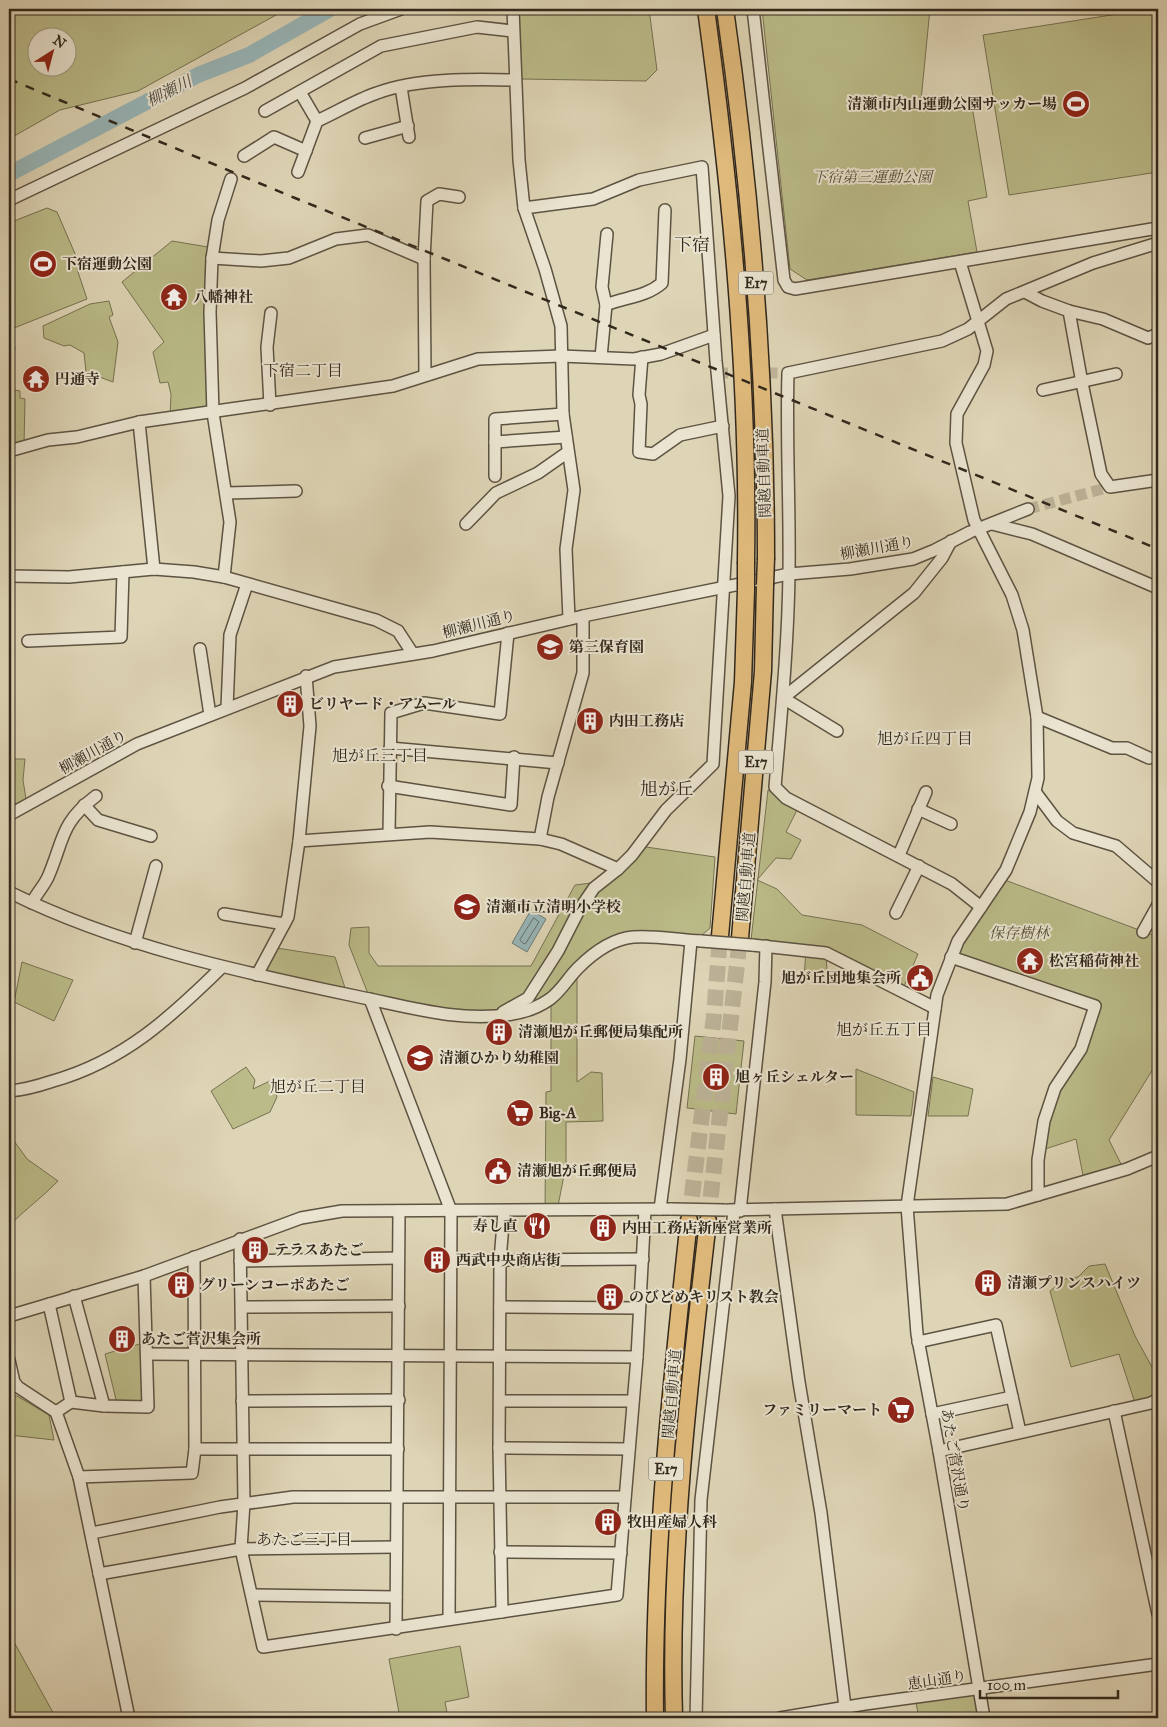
<svg xmlns="http://www.w3.org/2000/svg" width="1167" height="1727" font-family="'IM FELL Great Primer','Noto Serif JP',serif">
	<rect width="100%" height="100%" fill="#ded5b6"/>
	<filter id="stains"><feTurbulence type="fractalNoise" baseFrequency=".004" numOctaves="4"/><feColorMatrix values="0 0 0 0 .2 0 0 0 0 .09 0 0 0 0 .02 0 0 0 .5 -.17"/></filter>
	<radialGradient id="worn" r=".72"><stop offset=".6" stop-color="#630" stop-opacity="0"/><stop offset="1" stop-color="#630" stop-opacity=".3"/></radialGradient>
	<g fill="#babb88" stroke="#767252" fill-rule="evenodd">
		<path d="M9 9H287L138 91 60 110 9 139ZM38 38H68V68H38Z"/>
		<polygon points="517,9 649,9 657,70 646,81 521,79"/>
		<polygon points="762,9 930,9 921,100 928,105 971,100 987,197 968,201 977,252 807,280 790,269"/>
		<polygon points="1150,9 1158,9 1158,172 1009,195 983,35"/>
		<polygon points="47,208 57,212 76,256 78,272 87,299 9,330 9,223"/>
		<polygon points="172,241 214,248 213,413 170,417 171,394 168,382 160,383 153,352 164,342 122,282"/>
		<polygon points="109,301 113,315 109,317 118,342 113,382 86,372 84,353 70,345 64,346 44,338 43,326 90,304"/>
		<polygon points="9,346 15,347 13,367 10,367 9,389 20,391 20,398 25,399 24,445 9,451"/>
		<polygon points="9,759 25,759 23,780 26,799 9,809"/>
		<polygon points="768,790 800,804 786,832 801,840 791,859 776,858 757,880 777,889 802,915 862,925 918,954 902,991 826,954 827,972 818,983 811,983 810,978 804,979 806,949 751,940"/>
		<polygon points="639,846 715,857 710,928 701,936 633,937 577,969 577,1082 591,1072 602,1073 603,1121 566,1122 566,1165 557,1211 545,1211 546,1092 551,1091 551,999 498,1016 370,999 349,945 351,928 369,927 369,953 378,966 531,966 575,885 591,883 594,888"/>
		<polygon points="1002,879 1158,937 1158,1061 1109,1140 1124,1170 1084,1181 1076,1139 1039,1151 1044,1121 1081,1049 1095,1006 951,957"/>
		<polygon points="270,947 335,957 347,994 257,975"/>
		<polygon points="22,962 73,980 54,1021 14,1002"/>
		<polygon points="695,1036 744,1041 736,1114 687,1108"/>
		<polygon points="246,1067 255,1080 253,1089 272,1080 277,1097 270,1112 233,1129 211,1091"/>
		<polygon points="856,1069 914,1092 911,1116 856,1115"/>
		<polygon points="933,1077 973,1089 968,1116 928,1116"/>
		<path d="M9 1134 27 1159 58 1181C43 1197 24 1210 9 1226Z"/>
		<polygon points="1105,1264 1135,1336 1158,1378 1158,1399 1136,1406 1119,1354 1071,1367 1050,1291 1065,1279 1078,1277 1089,1266"/>
		<polygon points="143,1343 144,1401 140,1404 117,1404 105,1354"/>
		<polygon points="9,1396 17,1396 49,1415 54,1440 9,1435"/>
		<polygon points="9,1633 56,1718 9,1718"/>
		<polygon points="460,1646 469,1697 445,1702 448,1718 400,1718 389,1659"/>
		<polygon points="980,1689 984,1718 919,1718 915,1698"/>
	</g>
	<polygon fill="#98b6b9" stroke="#6f7d7a" points="531,910 546,919 527,952 512,943"/>
	<g fill="none" stroke-linecap="round" stroke-linejoin="round">
		<polygon stroke="#656f6a" stroke-width="1" points="534,918 539,922 526,943 524,944 520,940"/>
		<polyline stroke="#98b6b9" stroke-width="16" points="9,174 198,75 249,55 330,9"/>
		<g stroke="#bcb297" stroke-width="11" stroke-dasharray="11 5.5" stroke-linecap="butt">
			<polyline points="717,373 788,373"/>
			<polyline points="1028,509 1110,487"/>
		</g>
		<g stroke="#bcb297" stroke-width="16" stroke-dasharray="16 8" stroke-linecap="butt">
			<polyline points="689,1220 714,1016 720,936"/>
			<polyline points="708,1221 740,938"/>
		</g>
		<g stroke="#5d5342" stroke-width="14">
			<g id="minor">
				<polyline points="513,9 519,160 524,208 545,269 561,326 563,414 574,490 566,549 569,619"/>
				<polyline points="753,9 784,280 788,287 795,289 837,282 1158,228"/>
				<polyline points="401,87 409,137"/>
				<polyline points="300,92 317,121"/>
				<polyline points="265,111 381,46 477,27 513,31"/>
				<polyline points="365,138 408,126"/>
				<polyline points="244,156 274,137 306,151"/>
				<path d="M298 172 317 121C337 112 356 100 377 93 417 78 473 79 515 80"/>
				<polyline points="231,179 218,220 212,258 261,261 289,258 336,239 368,235 424,259"/>
				<polyline points="9,200 245,88 360,24 401,9"/>
				<polyline points="212,258 210,312 213,413 230,522 224,577"/>
				<polyline points="960,262 987,351 984,365 957,414 956,443 974,520 1012,595 1023,630 1037,717 1038,778 1030,812 1006,870 958,941 937,995 907,1206 917,1334 939,1451 984,1718"/>
				<polyline points="1025,292 1042,301 1069,311 1082,383 1101,474 1110,487 1158,480"/>
				<path d="M606 305C625 297 646 297 662 283L665 210"/>
				<polyline points="1069,311 1103,319 1148,338 1158,334"/>
				<polyline points="601,357 606,305 602,287 607,234"/>
				<polyline points="642,357 639,395 641,404 639,452 653,454 680,435 723,426"/>
				<polyline points="425,375 424,259 427,201 439,194 459,197"/>
				<polyline points="1043,390 1116,374"/>
				<polyline points="270,405 267,347 271,313"/>
				<polyline points="139,422 154,569"/>
				<polyline points="495,442 566,437"/>
				<polyline points="9,451 48,440 77,437 139,422 393,386 478,359 561,356 634,359 661,354 714,335"/>
				<polyline points="495,476 495,419 563,414"/>
				<polyline points="226,493 296,491"/>
				<polyline points="466,524 496,493 538,473 568,452"/>
				<polyline points="992,524 1032,534 1158,588"/>
				<polyline points="9,576 69,577 154,569 194,572 224,577 376,620 398,631 413,654"/>
				<polyline points="28,641 121,637 123,572"/>
				<polyline points="200,649 210,715"/>
				<polyline points="227,708 230,635 247,584"/>
				<polyline points="1037,717 1112,748 1127,748 1149,758"/>
				<polyline points="837,731 783,698 914,593 942,558 951,541"/>
				<polyline points="390,748 558,763"/>
				<polyline points="388,786 511,805 514,757"/>
				<polyline points="1036,793 1057,821 1073,833 1116,846 1158,882"/>
				<polyline points="84,805 98,820 151,836"/>
				<polyline points="918,809 951,824"/>
				<polyline points="9,815 137,744 334,667 433,651 583,616 789,574 850,569 913,559 935,550 970,532 1028,509"/>
				<polyline points="389,834 391,713 424,703 500,714 508,633"/>
				<polyline points="540,839 548,797 583,673 583,616"/>
				<polyline points="299,841 430,832 540,839 561,844 618,869 632,855 666,810 713,764 729,496 716,361 702,167 639,180 593,199 524,208"/>
				<polyline points="899,855 926,792"/>
				<path d="M9 892C118 946 236 971 355 996 406 1006 459 1023 512 1014 525 1012 539 1007 550 999 561 991 568 978 578 968 592 954 612 939 633 937 654 935 679 940 701 941"/>
				<path d="M32 903C36 894 44 886 48 877 64 840 60 823 96 796"/>
				<path d="M981 907 952 884 786 798 775 787C781 716 788 646 789 574 790 507 786 440 788 373L942 341 968 329 1006 299 1093 263 1158 243"/>
				<polyline points="896,913 919,866"/>
				<polyline points="224,914 284,924"/>
				<polyline points="1143,932 1158,905"/>
				<polyline points="135,943 156,866"/>
				<polyline points="752,945 826,953 935,1008"/>
				<polyline points="951,957 1095,1006 1081,1049 1055,1088 1044,1121 1038,1160 1038,1195"/>
				<polyline points="257,975 288,917 299,841 310,726 306,676"/>
				<polyline points="370,999 451,1211 449,1619"/>
				<polyline points="503,1012 528,998 558,951 579,910 594,888 618,869"/>
				<path d="M9 1091C25 1090 38 1086 53 1081 124 1061 171 1017 222 967"/>
				<polyline points="660,1209 680,1059 691,941"/>
				<polyline points="775,1209 799,1382 821,1513 845,1707"/>
				<polyline points="728,1210 1007,1204 1127,1169 1158,1156"/>
				<polyline points="740,1211 765,982 766,946"/>
				<polyline points="240,1239 244,1503 241,1549 263,1647 617,1595 637,1357 645,1210"/>
				<polyline points="500,1260 643,1259"/>
				<polyline points="240,1261 398,1258"/>
				<polyline points="74,1296 104,1406"/>
				<polyline points="49,1304 71,1402"/>
				<polyline points="242,1307 399,1306"/>
				<polyline points="500,1307 639,1308"/>
				<polyline points="9,1316 144,1276 301,1218 342,1211 672,1209"/>
				<polyline points="918,1342 996,1325 1020,1432"/>
				<polyline points="147,1354 637,1357"/>
				<polyline points="9,1360 14,1382 18,1387 56,1412 79,1477 129,1718"/>
				<polyline points="242,1401 399,1400"/>
				<polyline points="500,1401 633,1401"/>
				<polyline points="1114,1411 1158,1614"/>
				<polyline points="56,1412 71,1402 104,1406 148,1407 144,1276"/>
				<polyline points="932,1414 1012,1397"/>
				<polyline points="499,1448 629,1449"/>
				<polyline points="195,1449 398,1449"/>
				<polyline points="939,1451 1151,1403 1158,1399"/>
				<polyline points="79,1477 192,1473 195,1449 194,1257"/>
				<polyline points="92,1533 220,1507 293,1497 625,1497"/>
				<polyline points="500,1552 621,1553"/>
				<polyline points="99,1574 241,1549 396,1547"/>
				<polyline points="252,1595 396,1597"/>
				<polyline points="502,1612 499,1448 500,1260 504,1212"/>
				<polyline points="396,1629 399,1211"/>
				<polyline points="696,1718 701,1500 734,1211"/>
				<polyline points="780,1718 865,1704 1158,1664"/>
			</g>
		</g>
		<g stroke="#32281c" stroke-width="19">
			<g id="highway">
				<path d="M706 9C731 192 749 377 746 562"/>
				<path d="M725 9C751 191 766 374 766 558"/>
				<polyline points="720,936 743,682 746,590"/>
				<polyline points="740,938 763,671 765,585"/>
				<path d="M655 1718C653 1552 671 1385 689 1220"/>
				<path d="M674 1718C669 1553 689 1385 708 1221"/>
			</g>
		</g>
		<use href="#minor" stroke="#eae4d0" stroke-width="11"/>
		<use href="#highway" stroke="#dfba7b" stroke-width="16"/>
		<polyline stroke="#32281c" stroke-width="2.5" stroke-dasharray="9 9" stroke-linecap="butt" points="9,79 295,198 1158,549"/>
		<g stroke="#5d5342" stroke-width="14" stroke-linecap="butt">
			<g id="minor-bridge">
				<polyline points="701,941 752,945"/>
				<polyline points="672,1209 725,1210"/>
			</g>
		</g>
		<g stroke="#32281c" stroke-width="19" stroke-linecap="butt">
			<g id="highway-bridge">
				<polyline points="765,585 766,558"/>
				<polyline points="746,590 746,562"/>
			</g>
		</g>
		<use href="#minor-bridge" stroke="#eae4d0" stroke-width="11"/>
		<use href="#highway-bridge" stroke="#dfba7b" stroke-width="16"/>
	</g>
	<defs>
		<g id="stadium-disc" transform="scale(1.4375)"><circle r="9.5" fill="#8f2418" stroke="#eae4d0"/><path d="M0-5a6.5 5 0 1 0 0 10a6.5 5 0 1 0 0-10ZM-3.5-1.8h7v3.6h-7Z" fill="#fff"/></g>
		<g id="temple-disc" transform="scale(1.4375)"><circle r="9.5" fill="#8f2418" stroke="#eae4d0"/><path d="M0-6L5-2H3V0L6.5 2.5H4V6H1.5V3h-3V6H-4V2.5H-6.5L-3 0V-2H-5Z" fill="#fff"/></g>
		<g id="school-disc" transform="scale(1.4375)"><circle r="9.5" fill="#8f2418" stroke="#eae4d0"/><path d="M0-5L7-2L0 1L-7-2ZM-4 1L0 2.5L4 1V4Q0 6-4 4Z" fill="#fff"/></g>
		<g id="building-disc" transform="scale(1.4375)"><circle r="9.5" fill="#8f2418" stroke="#eae4d0"/><path d="M-4-6H4V6H1V3H-1V6H-4ZM-2.5-4.3h1.7v1.8h-1.7ZM.8-4.3h1.7v1.8H.8ZM-2.5-1h1.7V.8h-1.7ZM.8-1h1.7V.8H.8Z" fill="#fff"/></g>
		<g id="civic-disc" transform="scale(1.4375)"><circle r="9.5" fill="#8f2418" stroke="#eae4d0"/><path d="M-.6-6.5H3V-4.5H.6V-3L4-1V1h2V6H-6V1h2V-1L-.6-3ZM-1.2 2.5V6h2.4V2.5Z" fill="#fff"/></g>
		<g id="supermarket-disc" transform="scale(1.4375)"><circle r="9.5" fill="#8f2418" stroke="#eae4d0"/><path d="M-6-5.5h2.5l.6 2H6L4.5 2H-2.5L-4.4-4H-6ZM-1.5 3.2a1.3 1.3 0 1 0 .1 0ZM3 3.2a1.3 1.3 0 1 0 .1 0Z" fill="#fff"/></g>
		<g id="restaurant-disc" transform="scale(1.4375)"><circle r="9.5" fill="#8f2418" stroke="#eae4d0"/><path d="M-5-6h1v4h1v-4h1v4h1v-4h1v5L-1.5 .5V6h-2V.5L-5-1ZM5-6V6H3V1.5H1.5Q1.5-4 5-6Z" fill="#fff"/></g>
	</defs>
	<g fill-rule="evenodd">
		<use href="#stadium-disc" x="1076" y="104"/>
		<use href="#stadium-disc" x="43" y="264"/>
		<use href="#temple-disc" x="174" y="297"/>
		<use href="#temple-disc" x="36" y="379"/>
		<use href="#school-disc" x="550" y="647"/>
		<use href="#building-disc" x="290" y="704"/>
		<use href="#building-disc" x="590" y="721"/>
		<use href="#school-disc" x="467" y="907"/>
		<use href="#temple-disc" x="1030" y="961"/>
		<use href="#civic-disc" x="920" y="978"/>
		<use href="#building-disc" x="499" y="1032"/>
		<use href="#school-disc" x="420" y="1058"/>
		<use href="#building-disc" x="716" y="1077"/>
		<use href="#supermarket-disc" x="520" y="1113"/>
		<use href="#civic-disc" x="498" y="1171"/>
		<use href="#restaurant-disc" x="537" y="1226"/>
		<use href="#building-disc" x="603" y="1228"/>
		<use href="#building-disc" x="255" y="1250"/>
		<use href="#building-disc" x="437" y="1260"/>
		<use href="#building-disc" x="988" y="1283"/>
		<use href="#building-disc" x="181" y="1285"/>
		<use href="#building-disc" x="610" y="1297"/>
		<use href="#building-disc" x="122" y="1339"/>
		<use href="#supermarket-disc" x="901" y="1410"/>
		<use href="#building-disc" x="608" y="1522"/>
	</g>
	<g text-anchor="middle" dominant-baseline="central" stroke-width="4" stroke-linejoin="round" paint-order="stroke">
		<g fill="#eae4d0" stroke="#696052" stroke-width="1">
			<rect x="738.5" y="271.5" width="35" height="23" rx="4"/>
			<rect x="738.5" y="750.5" width="35" height="23" rx="4"/>
			<rect x="648.5" y="1457.5" width="35" height="23" rx="4"/>
		</g>
		<g font-size="14" font-weight="bold" fill="#32281c">
			<text x="756" y="283">E17</text>
			<text x="756" y="762">E17</text>
			<text x="666" y="1469">E17</text>
		</g>
		<g font-size="15" font-weight="bold" fill="#32281c" stroke="#eae4d0" text-anchor="start">
			<text x="1057" y="104" text-anchor="end">清瀬市内山運動公園サッカー場</text>
			<text x="62" y="264">下宿運動公園</text>
			<text x="193" y="297">八幡神社</text>
			<text x="55" y="379">円通寺</text>
			<text x="569" y="647">第三保育園</text>
			<text x="309" y="704">ビリヤード・アムール</text>
			<text x="609" y="721">内田工務店</text>
			<text x="486" y="907">清瀬市立清明小学校</text>
			<text x="1049" y="961">松宮稲荷神社</text>
			<text x="901" y="978" text-anchor="end">旭が丘団地集会所</text>
			<text x="518" y="1032">清瀬旭が丘郵便局集配所</text>
			<text x="439" y="1058">清瀬ひかり幼稚園</text>
			<text x="735" y="1077">旭ヶ丘シェルター</text>
			<text x="539" y="1113">Big-A</text>
			<text x="517" y="1171">清瀬旭が丘郵便局</text>
			<text x="518" y="1226" text-anchor="end">寿し直</text>
			<text x="622" y="1228">内田工務店新座営業所</text>
			<text x="274" y="1250">テラスあたご</text>
			<text x="456" y="1260">西武中央商店街</text>
			<text x="1007" y="1283">清瀬プリンスハイツ</text>
			<text x="200" y="1285">グリーンコーポあたご</text>
			<text x="629" y="1297">のびどめキリスト教会</text>
			<text x="141" y="1339">あたご菅沢集会所</text>
			<text x="882" y="1410" text-anchor="end">ファミリーマート</text>
			<text x="627" y="1522">牧田産婦人科</text>
		</g>
		<g font-size="15" font-style="italic" fill="#544d37" stroke="#eae4d0">
			<text x="872" y="177">下宿第三運動公園</text>
			<text x="1019" y="933">保存樹林</text>
		</g>
		<g font-size="15" fill="#32281c" stroke="#eae4d0">
			<text transform="translate(764 473) rotate(-92)">関越自動車道</text>
			<text transform="translate(877 548) rotate(-10)">柳瀬川通り</text>
			<text transform="translate(479 624) rotate(-14)">柳瀬川通り</text>
			<text transform="translate(93 752) rotate(-29)">柳瀬川通り</text>
			<text transform="translate(746 877) rotate(-85)">関越自動車道</text>
			<text transform="translate(672 1394) rotate(-85)">関越自動車道</text>
			<text transform="translate(955 1460) rotate(80)">あたご菅沢通り</text>
			<text transform="translate(937 1680) rotate(-8)">恵山通り</text>
		</g>
		<g font-size="16" font-style="italic" fill="#4c4c43" stroke="#eae4d0">
			<text transform="translate(169 91) rotate(-27)">柳瀬川</text>
		</g>
		<g font-size="16" fill="#32281c" stroke="#eae4d0">
			<text x="303" y="370">下宿二丁目</text>
			<text x="925" y="738">旭が丘四丁目</text>
			<text x="380" y="755">旭が丘三丁目</text>
			<text x="884" y="1029">旭が丘五丁目</text>
			<text x="318" y="1086">旭が丘二丁目</text>
			<text x="304" y="1539">あたご三丁目</text>
		</g>
		<g font-size="18" fill="#32281c" stroke="#eae4d0">
			<text x="692" y="245">下宿</text>
			<text x="667" y="789">旭が丘</text>
		</g>
	</g>
	<rect width="1167" height="1727" fill="none" stroke="#ded5b6" stroke-width="30"/>
	<rect x="10" y="10" width="1147" height="1707" fill="none" stroke="#32281c" stroke-width="2.5"/>
	<rect x="15" y="15" width="1137" height="1697" fill="none" stroke="#32281c"/>
	<g transform="translate(52 52) rotate(36)"><circle r="24" fill="#eae4d0" stroke="#a09988"/>
	<path d="M0-4L9 19L0 12L-9 19Z" fill="#8f2418"/>
	<text y="-8" font-size="14" font-weight="bold" text-anchor="middle" fill="#32281c">N</text>
	</g>
	<path d="M980 1690v8h138v-8" fill="none" stroke="#32281c" stroke-width="2.5"/>
	<text x="987" y="1690" font-size="15" fill="#32281c" stroke="#eae4d0" stroke-width="4" paint-order="stroke">100 m</text>
	<rect width="100%" height="100%" filter="url(#stains)"/>
	<rect width="100%" height="100%" fill="url(#worn)"/>
</svg>
